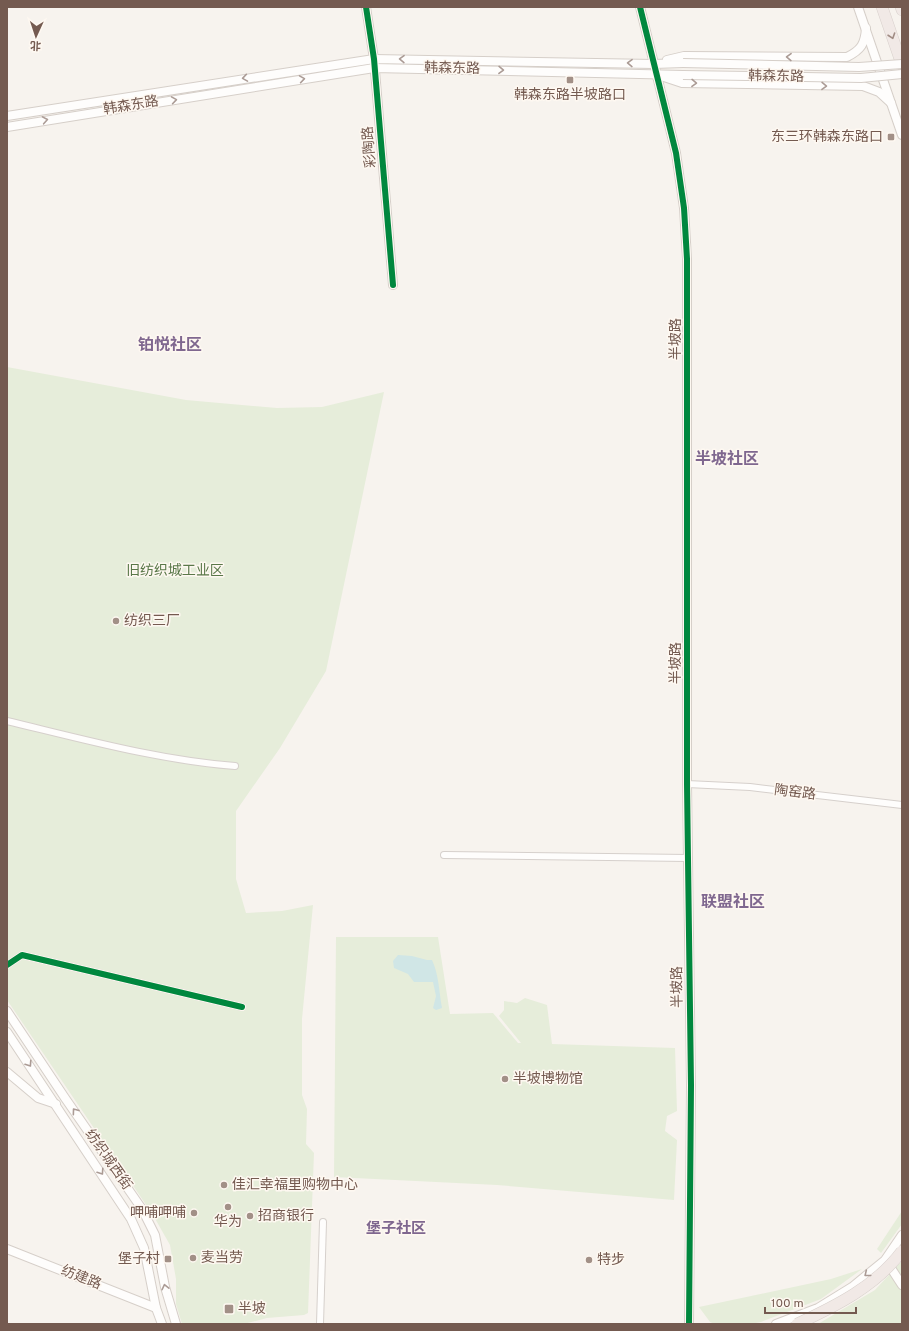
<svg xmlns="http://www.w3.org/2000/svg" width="909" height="1331" font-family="Overpass,'Noto Sans SC',sans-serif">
	<rect width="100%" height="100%" fill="#f7f3ee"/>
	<g fill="#e6edda">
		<polygon points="7,367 186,400 277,408 322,407 384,392 326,671 280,748 236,811 236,879 246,913 282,911 313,905 302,1019 302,1095 307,1109 306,1144 314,1153 308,1313 304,1315 267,1318 244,1324 182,1324 176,1304 176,1279 170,1245 153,1215 7,1000"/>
		<polygon points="336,937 438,937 450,1014 493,1013 518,1043 521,1043 499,1016 504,1010 504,1001 517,1003 525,998 547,1005 552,1044 675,1048 677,1111 667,1116 665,1131 677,1140 674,1200 497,1185 334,1177"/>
		<polygon points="902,1211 902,1224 881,1253 877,1249"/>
		<polygon points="902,1261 902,1324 818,1324 875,1290"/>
		<polygon points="862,1269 821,1299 761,1322 751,1324 715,1324 710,1322 699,1307 831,1279"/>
	</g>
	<path fill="#d0e6e6" d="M398 955 412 956 427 960H432C439 975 439 992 442 1008L436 1010 433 1008 436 996 433 982H414L408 974 394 968 393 961Z"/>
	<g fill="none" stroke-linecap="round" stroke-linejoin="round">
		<g stroke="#d6d0cc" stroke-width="8">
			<g id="street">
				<path d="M7 721C82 739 158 760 235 766"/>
				<polyline points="687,784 750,787 902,805"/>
				<polyline points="444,855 688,858"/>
				<polyline points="7,965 22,955 242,1007"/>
				<polyline points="320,1324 323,1222"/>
			</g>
		</g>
		<g stroke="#d6cfc9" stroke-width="10">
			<g id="secondary">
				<polyline points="366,7 374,59 393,285"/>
				<polyline points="640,7 676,153 684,208 687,259 687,784 691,1085 689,1324"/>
				<polyline points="858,7 902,135"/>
				<path d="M667 60 684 56 847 57C861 50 865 44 866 28"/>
				<polyline points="664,77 682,83 863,86 879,92 891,103"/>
				<polyline points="7,116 374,59 654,64 683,63"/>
				<polyline points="7,127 374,68 683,75"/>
				<polyline points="7,1011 65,1098 142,1209 155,1235 165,1287 176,1324"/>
				<polyline points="7,1032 131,1219 144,1248 156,1308 162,1324"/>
				<polyline points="7,1072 38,1098 56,1104"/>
				<polyline points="7,1249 156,1308"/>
				<polyline points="887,1262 902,1285"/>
				<polyline points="776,1324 818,1308 852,1287 885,1260 902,1235"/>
			</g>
		</g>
		<g stroke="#d8d0cc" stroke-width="12">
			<g id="highway">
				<polyline points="882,7 902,65"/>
				<polyline points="901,7 902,10"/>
			</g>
		</g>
		<use href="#street" stroke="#fefdfc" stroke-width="6"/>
		<use href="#secondary" stroke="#fefdfc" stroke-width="8"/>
		<use href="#highway" stroke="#f1e9e6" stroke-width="11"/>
		<g stroke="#d6cfc9" stroke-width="10" stroke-linecap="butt">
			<g id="secondary-bridge">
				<polyline points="683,63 859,67 902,64"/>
				<polyline points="683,75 861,78 902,74"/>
			</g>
		</g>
		<g stroke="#d8d0cc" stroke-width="12" stroke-linecap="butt">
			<path id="highway-bridge" d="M797 1324C836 1306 876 1286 902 1251"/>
		</g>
		<use href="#secondary-bridge" stroke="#fefdfc" stroke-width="8"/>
		<use href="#highway-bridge" stroke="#f1e9e6" stroke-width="11"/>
		<g stroke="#fef8f1" stroke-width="8">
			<g id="cycleway">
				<polyline points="366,7 374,59 393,285"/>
				<polyline points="640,7 676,153 684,208 687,259 687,784 691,1085 689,1324"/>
				<polyline points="7,965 22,955 242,1007"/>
			</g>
		</g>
		<use href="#cycleway" stroke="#00873e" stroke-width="6"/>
	</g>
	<defs><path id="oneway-chevron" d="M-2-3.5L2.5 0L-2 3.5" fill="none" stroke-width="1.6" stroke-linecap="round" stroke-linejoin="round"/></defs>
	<use stroke="#a08c84" href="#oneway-chevron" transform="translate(892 36) rotate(71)"/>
	<g stroke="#ab9b95">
		<use href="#oneway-chevron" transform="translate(789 57) rotate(-179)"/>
		<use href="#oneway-chevron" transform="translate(402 59) rotate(-179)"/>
		<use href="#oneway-chevron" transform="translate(630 63) rotate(-179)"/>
		<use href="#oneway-chevron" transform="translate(501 70) rotate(1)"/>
		<use href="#oneway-chevron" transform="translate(245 78) rotate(171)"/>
		<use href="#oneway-chevron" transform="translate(302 79) rotate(-9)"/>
		<use href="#oneway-chevron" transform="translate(694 83) rotate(1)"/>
		<use href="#oneway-chevron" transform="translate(824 86) rotate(1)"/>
		<use href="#oneway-chevron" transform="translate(174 100) rotate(-9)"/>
		<use href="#oneway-chevron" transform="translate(45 120) rotate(-10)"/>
		<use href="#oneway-chevron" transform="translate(29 1064) rotate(56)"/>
		<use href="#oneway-chevron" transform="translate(75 1111) rotate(-126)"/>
		<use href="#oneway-chevron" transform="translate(101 1172) rotate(56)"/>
		<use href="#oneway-chevron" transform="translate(867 1274) rotate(141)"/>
		<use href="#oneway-chevron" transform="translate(165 1287) rotate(-103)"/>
	</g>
	<g fill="#a29087" stroke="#fef8f1" stroke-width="1.5">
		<rect x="566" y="76" width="8" height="8" rx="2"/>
		<rect x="887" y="133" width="8" height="8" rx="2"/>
		<circle cx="116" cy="621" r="4"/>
		<circle cx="505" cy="1079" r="4"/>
		<circle cx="224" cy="1185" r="4"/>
		<circle cx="228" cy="1207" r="4"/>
		<circle cx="194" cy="1213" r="4"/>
		<circle cx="250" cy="1216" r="4"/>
		<circle cx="193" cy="1258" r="4"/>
		<rect x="164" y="1255" width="8" height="8" rx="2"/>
		<circle cx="589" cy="1260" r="4"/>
		<rect x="224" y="1304" width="10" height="10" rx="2"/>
	</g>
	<g text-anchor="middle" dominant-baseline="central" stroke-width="3" stroke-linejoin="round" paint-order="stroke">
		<g font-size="14" fill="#745a50" stroke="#fef8f1">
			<text transform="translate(452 69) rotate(1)">韩森东路</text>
			<text transform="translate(776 77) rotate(1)">韩森东路</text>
			<text transform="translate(131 106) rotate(-9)">韩森东路</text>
			<text transform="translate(370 147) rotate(-95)">彩陶路</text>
			<text transform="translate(676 339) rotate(-90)">半坡路</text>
			<text transform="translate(676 663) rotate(-90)">半坡路</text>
			<text transform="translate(795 793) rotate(7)">陶窑路</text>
			<text transform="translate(678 987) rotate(-91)">半坡路</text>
			<text transform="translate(108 1160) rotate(55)">纺织城西街</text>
			<text transform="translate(81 1278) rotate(22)">纺建路</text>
		</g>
		<g font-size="14" fill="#745a50" stroke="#fef8f1" text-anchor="start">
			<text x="570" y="95" text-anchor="middle">韩森东路半坡路口</text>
			<text x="883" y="137" text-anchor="end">东三环韩森东路口</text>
			<text x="124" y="621">纺织三厂</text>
			<text x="513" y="1079">半坡博物馆</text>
			<text x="232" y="1185">佳汇·幸福里购物中心</text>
			<text x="186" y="1213" text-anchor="end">呷哺呷哺</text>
			<text x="258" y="1216">招商银行</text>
			<text x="228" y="1222" text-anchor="middle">华为</text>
			<text x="201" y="1258">麦当劳</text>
			<text x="160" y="1259" text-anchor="end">堡子村</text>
			<text x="597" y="1260">特步</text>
			<text x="238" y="1309">半坡</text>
		</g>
		<g font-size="14" fill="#5a7849" stroke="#fef8f1">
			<text x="175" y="571">旧纺织城工业区</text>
		</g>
		<g font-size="15" font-weight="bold" fill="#7f678f" stroke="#fef8f1">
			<text x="396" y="1229">堡子社区</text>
		</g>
		<g font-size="16" font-weight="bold" fill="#7f678f" stroke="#fef8f1">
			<text x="170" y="346">铂悦社区</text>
			<text x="727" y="460">半坡社区</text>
			<text x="733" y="903">联盟社区</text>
		</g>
	</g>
	<rect width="909" height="1331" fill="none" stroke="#745a50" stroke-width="16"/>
	<g transform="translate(36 36) rotate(183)" stroke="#fef8f1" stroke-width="3" paint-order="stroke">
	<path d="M0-3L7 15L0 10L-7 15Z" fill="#745a50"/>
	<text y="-6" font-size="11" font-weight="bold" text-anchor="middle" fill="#745a50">北</text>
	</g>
	<path d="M765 1307v6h91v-6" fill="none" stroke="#745a50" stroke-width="2"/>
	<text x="771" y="1307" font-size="12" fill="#745a50" stroke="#fef8f1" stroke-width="3" paint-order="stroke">100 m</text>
</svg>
